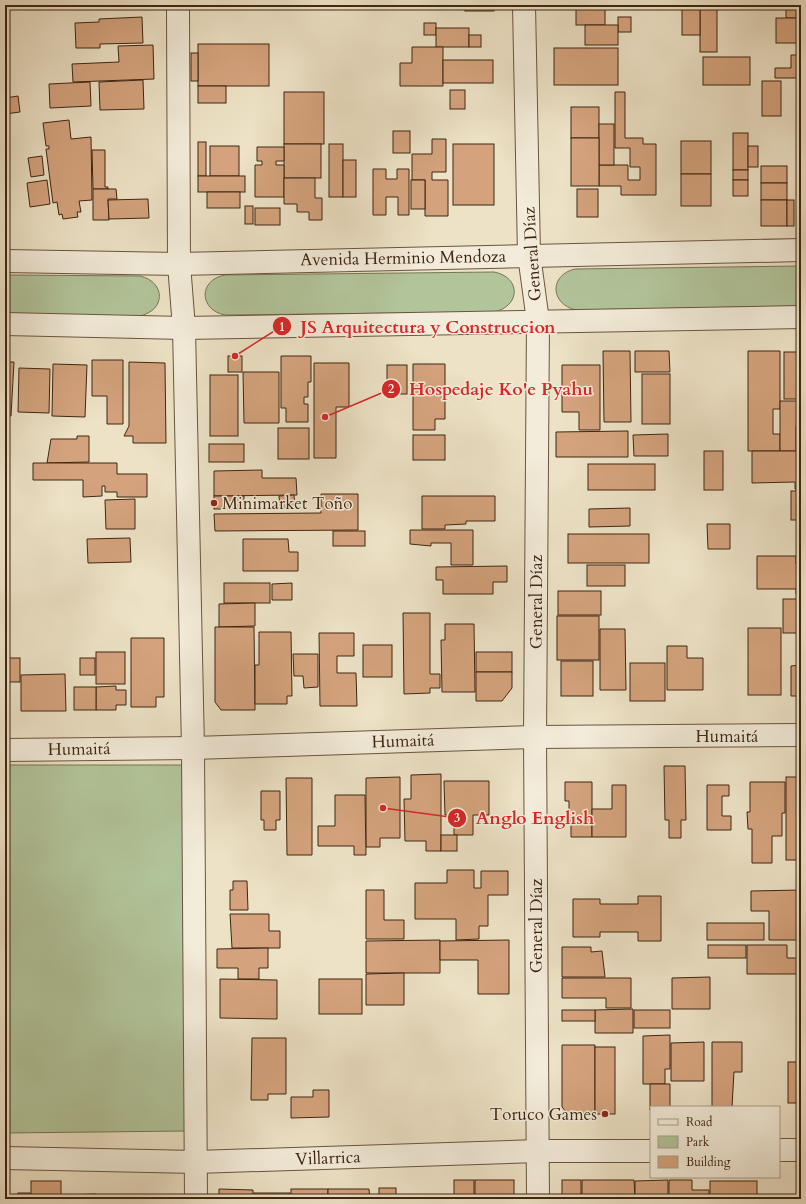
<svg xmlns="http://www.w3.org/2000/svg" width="806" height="1204" font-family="Cardo,serif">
	<rect width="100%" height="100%" fill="#ede2c6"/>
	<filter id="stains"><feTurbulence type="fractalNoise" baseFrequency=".005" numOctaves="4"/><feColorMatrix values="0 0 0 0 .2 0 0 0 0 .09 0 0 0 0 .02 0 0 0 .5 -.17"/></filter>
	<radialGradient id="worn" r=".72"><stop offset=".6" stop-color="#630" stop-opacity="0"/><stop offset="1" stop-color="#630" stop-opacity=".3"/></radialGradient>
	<g fill="#b2c49a" stroke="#787556">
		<path d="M801 266V306L576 310C550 304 549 275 575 269Z"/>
		<path d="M494 272C521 277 521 306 494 312L225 315C199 310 198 280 225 275Z"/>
		<path d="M5 275 140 276C166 282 166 311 139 316L5 315Z"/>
		<polygon points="5,765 183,765 186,1131 5,1133"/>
	</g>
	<g fill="#d4a37d" stroke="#3f2612">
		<polygon points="103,5 128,5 128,7 114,8 114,6 103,7"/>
		<rect x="465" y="5" width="29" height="6"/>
		<rect x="560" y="5" width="45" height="1"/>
		<rect x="576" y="6" width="29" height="19"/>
		<rect x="786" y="6" width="15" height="12"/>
		<rect x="700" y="7" width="17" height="45"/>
		<rect x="682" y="8" width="18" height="27"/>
		<polygon points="142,17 143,43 100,44 100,48 76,48 75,23 99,22 99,19"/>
		<rect x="618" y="17" width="13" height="15"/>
		<rect x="776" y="18" width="25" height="25"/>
		<rect x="424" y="23" width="12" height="12"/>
		<rect x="585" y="25" width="33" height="20"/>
		<rect x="436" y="28" width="33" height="19"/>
		<rect x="469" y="35" width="12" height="12"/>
		<rect x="198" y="44" width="71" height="42"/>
		<polygon points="153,45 154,79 73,82 72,64 119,62 118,46"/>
		<polygon points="412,47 443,47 443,86 400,86 400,63 412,63"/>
		<rect x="554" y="48" width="64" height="37"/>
		<rect x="191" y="53" width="7" height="28"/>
		<polygon points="791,55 801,55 801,78 775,78 775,68 791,68"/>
		<rect x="703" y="57" width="47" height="28"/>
		<rect x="443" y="60" width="50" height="23"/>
		<polygon points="143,80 144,109 100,110 99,82"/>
		<rect x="762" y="81" width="19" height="35"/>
		<polygon points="90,82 91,106 50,108 49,84"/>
		<rect x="198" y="86" width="28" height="17"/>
		<rect x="450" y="90" width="15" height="19"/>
		<rect x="284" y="92" width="40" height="52"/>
		<polygon points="615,92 625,92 625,138 643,138 643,144 656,144 656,195 621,195 621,186 599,186 599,165 628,165 628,180 640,180 640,167 630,167 630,148 615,148"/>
		<polygon points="18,96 20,112 5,114 5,98"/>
		<rect x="571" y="107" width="28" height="31"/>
		<polygon points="69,120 71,139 91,137 92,200 79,201 81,212 77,212 78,217 63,219 62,214 59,215 57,202 53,203 46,149 49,149 49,146 46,146 43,123"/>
		<rect x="599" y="124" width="15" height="41"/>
		<rect x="393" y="131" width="17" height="22"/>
		<rect x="733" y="133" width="15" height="37"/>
		<rect x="571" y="138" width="28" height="48"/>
		<polygon points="432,139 446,139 446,172 432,172 432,180 448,180 448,216 425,216 425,180 412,180 412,154 432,154"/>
		<rect x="681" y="141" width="30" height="33"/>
		<rect x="198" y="142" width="8" height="34"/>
		<rect x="284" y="144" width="37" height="34"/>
		<rect x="329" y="144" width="14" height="53"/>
		<rect x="453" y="144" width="41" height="61"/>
		<rect x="210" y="146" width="29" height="30"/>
		<rect x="748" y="146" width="10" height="21"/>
		<polygon points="257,147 284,147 284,161 276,161 276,165 284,165 284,197 255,197 255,165 262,165 262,161 257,161"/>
		<polygon points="92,150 105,150 105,187 108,187 108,189 93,189"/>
		<polygon points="42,156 44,175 31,177 28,158"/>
		<rect x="343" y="160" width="13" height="37"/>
		<rect x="761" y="166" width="26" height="17"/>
		<polygon points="373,169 386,169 386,179 397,179 397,169 409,169 409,215 398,215 398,197 386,197 386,215 373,215"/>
		<rect x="733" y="170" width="15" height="10"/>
		<rect x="681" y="174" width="30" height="32"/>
		<rect x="198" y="176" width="47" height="16"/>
		<polygon points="284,178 315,178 315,198 322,198 322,220 309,220 309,212 297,212 297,204 284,204"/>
		<polygon points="47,180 50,204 30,207 27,183"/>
		<rect x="411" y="180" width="14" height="29"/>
		<rect x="733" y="180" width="15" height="16"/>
		<polygon points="5,181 9,217 5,217"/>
		<rect x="761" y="183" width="26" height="17"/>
		<polygon points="93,189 116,189 117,199 108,199 109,220 93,220"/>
		<rect x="577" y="189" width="21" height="28"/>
		<rect x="207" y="192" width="33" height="16"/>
		<polygon points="148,199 149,218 109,219 108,200"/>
		<rect x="761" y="200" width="26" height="26"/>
		<rect x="787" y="200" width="7" height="26"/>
		<rect x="245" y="206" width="8" height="18"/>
		<rect x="255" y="208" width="25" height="17"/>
		<polygon points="603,351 630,351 631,422 604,422"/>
		<polygon points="635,351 669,351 670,372 635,372"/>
		<polygon points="748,351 780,351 780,409 773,409 773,434 780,434 780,451 748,451"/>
		<rect x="784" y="352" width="17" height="47"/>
		<rect x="228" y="356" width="14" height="16"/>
		<polygon points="281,356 311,356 311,382 308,382 308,397 304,397 304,404 308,404 308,422 286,422 286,408 281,408"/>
		<polygon points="92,360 123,360 123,424 107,424 107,396 92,396"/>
		<polygon points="5,362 14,362 11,416 5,416"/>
		<polygon points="129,362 165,363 166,443 133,443 133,436 124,436 129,426"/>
		<polygon points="314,363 349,363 349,407 336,407 336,458 314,458"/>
		<polygon points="53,364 87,365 85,417 52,416"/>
		<polygon points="413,364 445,364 445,419 435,419 435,430 413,430"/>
		<rect x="387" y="365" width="20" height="29"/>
		<polygon points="562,365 600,365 600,430 579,430 579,412 562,412"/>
		<polygon points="19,368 50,369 49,413 18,412"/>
		<polygon points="243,372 279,372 279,423 244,423"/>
		<rect x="642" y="374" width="28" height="50"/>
		<rect x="210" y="375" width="28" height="61"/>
		<polygon points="780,401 801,401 801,426 796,426 796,451 780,451"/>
		<rect x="278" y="428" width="31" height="31"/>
		<polygon points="628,431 628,457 556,457 556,432"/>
		<polygon points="668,434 668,456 634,456 633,435"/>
		<rect x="413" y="435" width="32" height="25"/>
		<polygon points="77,436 89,436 89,462 47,463 51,439 77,439"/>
		<rect x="209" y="444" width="35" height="18"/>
		<rect x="704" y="451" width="19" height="39"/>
		<polygon points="752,451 801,451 801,489 795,489 795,482 752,483"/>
		<polygon points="33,463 117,463 117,474 147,474 147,497 117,497 117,492 105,492 105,486 102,486 102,496 83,497 83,480 33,480"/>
		<rect x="588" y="464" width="67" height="26"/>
		<polygon points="262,470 262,478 296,478 297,495 214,496 214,471"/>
		<rect x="791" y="491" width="10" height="29"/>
		<polygon points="321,494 358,494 358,530 215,531 214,514 321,513"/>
		<polygon points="294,495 295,507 280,508 279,496"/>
		<rect x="214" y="496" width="30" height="13"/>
		<polygon points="422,496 495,496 495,521 466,521 466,524 445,525 445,529 422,529"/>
		<polygon points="135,499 135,529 106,529 105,500"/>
		<polygon points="630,508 630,526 589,527 589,509"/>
		<polygon points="707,524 730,524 730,549 708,549"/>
		<polygon points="410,530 473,530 473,565 451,565 451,543 431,543 431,546 410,544"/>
		<rect x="333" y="531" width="32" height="15"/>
		<rect x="568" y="534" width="81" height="29"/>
		<polygon points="130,538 131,562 88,563 87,539"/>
		<polygon points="243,539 288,539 289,552 298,552 298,571 243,571"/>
		<polygon points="757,556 796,556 796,564 801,564 801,594 796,594 796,589 757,589"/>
		<rect x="587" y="565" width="38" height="21"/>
		<polygon points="507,566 507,582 493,582 493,594 443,594 443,580 436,580 436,567"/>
		<rect x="224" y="583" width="46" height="20"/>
		<polygon points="292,583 292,600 272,600 272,584"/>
		<rect x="558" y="591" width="43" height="24"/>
		<rect x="783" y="599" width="18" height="34"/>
		<polygon points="255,603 255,626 219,627 219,604"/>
		<polygon points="403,613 430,613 430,674 440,674 440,688 430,688 430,693 404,694"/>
		<rect x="557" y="616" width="42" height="44"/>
		<polygon points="445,624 474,624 475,692 442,692 441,640 445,640"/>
		<polygon points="215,627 254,627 255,710 221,710 215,702"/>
		<rect x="748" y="628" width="33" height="67"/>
		<polygon points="600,629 625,629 626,690 600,690"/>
		<polygon points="259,632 291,632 292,696 287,696 287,704 255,704 255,665 259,665"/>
		<polygon points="319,633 354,633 354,656 337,656 337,673 356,673 357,706 320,706"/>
		<polygon points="131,638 164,638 164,697 156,697 156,707 131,707"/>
		<rect x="363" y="645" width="29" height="32"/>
		<polygon points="667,646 687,646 687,658 703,658 703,690 667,690"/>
		<rect x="96" y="652" width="29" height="32"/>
		<rect x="476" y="652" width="36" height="20"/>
		<polygon points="293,654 318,654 318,687 304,688 303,676 294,676"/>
		<rect x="5" y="658" width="15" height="24"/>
		<rect x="80" y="658" width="15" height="17"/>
		<rect x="561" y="661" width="32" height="35"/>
		<rect x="630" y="663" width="35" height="38"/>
		<polygon points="801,665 801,696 791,696 791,666"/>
		<polygon points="476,672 512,672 512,688 502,701 476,701"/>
		<polygon points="65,674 66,711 21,711 21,675"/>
		<polygon points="116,686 116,690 126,690 126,705 116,705 116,710 96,710 96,687"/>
		<rect x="74" y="687" width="22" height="23"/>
		<polygon points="664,766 685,766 686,820 681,820 681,838 669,838 669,820 665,820"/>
		<polygon points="441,774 441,851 426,851 426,841 405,841 404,799 411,799 411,775"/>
		<polygon points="400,777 400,838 380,838 380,847 366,847 366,778"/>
		<rect x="786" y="777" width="15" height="83"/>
		<polygon points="286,778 312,778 312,855 287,855"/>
		<polygon points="444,781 489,781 489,815 473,815 473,835 454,835 454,815 445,815"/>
		<polygon points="565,782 592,782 592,837 571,837 571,818 569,818 569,801 565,801"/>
		<polygon points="750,782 785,782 785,813 782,813 782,836 772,836 772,863 752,863 752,829 748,829 747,812 750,812"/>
		<polygon points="612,785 626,785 626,837 592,837 592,809 612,809"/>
		<polygon points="707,785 729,785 729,796 722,796 722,816 731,816 731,830 707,830"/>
		<polygon points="261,791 280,791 280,820 276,820 276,830 264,830 264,820 261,820"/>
		<polygon points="335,795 365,795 366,855 354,855 354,846 318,846 318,826 335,826"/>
		<rect x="441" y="835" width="16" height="16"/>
		<polygon points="447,870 474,870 474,888 481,888 481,871 508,871 508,895 488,895 488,926 479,926 479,939 456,940 456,919 415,919 415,883 447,883"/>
		<polygon points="233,881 247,881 248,910 230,910 230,890 233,890"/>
		<polygon points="366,890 384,890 384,920 404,920 404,939 366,939"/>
		<polygon points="801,890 801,940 769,940 769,911 751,911 751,891"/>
		<polygon points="638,896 661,896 661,941 638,941 638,932 600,932 600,937 573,937 573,899 600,899 600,904 638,904"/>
		<polygon points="230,914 269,914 269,931 280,931 280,948 232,948"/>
		<rect x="707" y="923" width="57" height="17"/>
		<polygon points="440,940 440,973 366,973 366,941"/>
		<polygon points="509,940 509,994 478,994 478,960 440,960 440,941"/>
		<rect x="708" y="945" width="38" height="13"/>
		<polygon points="747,945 787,945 787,958 801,958 801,974 747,974"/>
		<polygon points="562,947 591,947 591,952 602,951 605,977 562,977"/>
		<polygon points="268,948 268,968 259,968 259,979 238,979 238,968 217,968 217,949"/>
		<polygon points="404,973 404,1005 366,1005 366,974"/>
		<polygon points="710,977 710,1009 672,1009 672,978"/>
		<polygon points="562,978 631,978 631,1008 606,1008 606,998 562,998"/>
		<polygon points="220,979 277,980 277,1019 220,1018"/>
		<rect x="319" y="979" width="43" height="35"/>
		<polygon points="633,1009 633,1033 595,1033 595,1010"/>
		<rect x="562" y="1010" width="33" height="11"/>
		<rect x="634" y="1010" width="36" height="18"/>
		<polygon points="670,1035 670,1069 665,1069 665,1084 643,1084 643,1036"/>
		<polygon points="252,1038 286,1038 286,1094 268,1094 268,1100 251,1100"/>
		<polygon points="704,1042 704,1081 671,1081 671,1043"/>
		<polygon points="712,1042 742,1042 742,1072 734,1072 732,1107 712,1107"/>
		<polygon points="562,1045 595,1045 595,1114 568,1114 562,1107"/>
		<rect x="595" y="1047" width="20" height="67"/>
		<rect x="788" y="1062" width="13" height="41"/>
		<polygon points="650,1084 670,1084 670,1107 651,1107 650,1110"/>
		<polygon points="313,1090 329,1090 329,1117 291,1118 291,1097 313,1097"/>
		<rect x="454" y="1180" width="20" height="19"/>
		<rect x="475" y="1180" width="39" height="19"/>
		<rect x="562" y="1180" width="19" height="19"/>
		<polygon points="582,1180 634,1180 635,1199 582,1199"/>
		<polygon points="668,1180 668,1199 635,1199 635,1181"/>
		<polygon points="669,1180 692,1180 692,1190 709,1190 709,1199 669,1199"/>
		<rect x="31" y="1181" width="30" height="18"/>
		<rect x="710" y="1181" width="47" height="18"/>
		<rect x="5" y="1183" width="3" height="16"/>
		<rect x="379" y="1188" width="17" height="11"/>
		<polygon points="219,1189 253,1190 253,1199 219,1199"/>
		<rect x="291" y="1189" width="37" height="10"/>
		<polygon points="328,1189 369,1189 370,1199 328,1199"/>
		<rect x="18" y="1193" width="12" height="6"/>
		<rect x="254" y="1193" width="36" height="6"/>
		<polygon points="96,1194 96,1199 67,1199 67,1195"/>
		<rect x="758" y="1196" width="31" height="3"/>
	</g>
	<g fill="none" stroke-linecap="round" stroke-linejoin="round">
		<g stroke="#6a553f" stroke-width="24">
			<g id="minor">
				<polyline points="178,5 179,264 184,328 193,748 196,1199"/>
				<polyline points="524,5 529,255 538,321 535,737 538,1199"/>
				<polyline points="5,750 193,748 535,737 801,735"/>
				<polyline points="779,1150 801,1150"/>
				<polyline points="5,1158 196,1162 538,1151 651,1151"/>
			</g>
		</g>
		<g stroke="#6a553f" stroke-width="24">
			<g id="tertiary">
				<polyline points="5,261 179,264 801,250"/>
				<polyline points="5,324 184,328 801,317"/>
			</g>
		</g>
		<use href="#minor" stroke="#f3ecda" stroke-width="22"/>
		<use href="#tertiary" stroke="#f3ecda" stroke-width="22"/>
	</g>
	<g fill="#8f2418" stroke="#f3ecda" stroke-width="1.5">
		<circle cx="214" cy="503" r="4"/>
		<circle cx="605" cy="1114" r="4"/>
	</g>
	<g text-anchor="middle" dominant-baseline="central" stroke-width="3" stroke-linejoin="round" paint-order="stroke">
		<g font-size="17" fill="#3f2612" stroke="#f3ecda">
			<text transform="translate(532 254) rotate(-94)">General Díaz</text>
			<text transform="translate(403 258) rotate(-1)">Avenida Herminio Mendoza</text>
			<text transform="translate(536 602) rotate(-90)">General Díaz</text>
			<text x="727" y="736">Humaitá</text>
			<text transform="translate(403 741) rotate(-2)">Humaitá</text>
			<text transform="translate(79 749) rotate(-1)">Humaitá</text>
			<text transform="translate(536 926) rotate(-90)">General Díaz</text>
			<text transform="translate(328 1158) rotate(-2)">Villarrica</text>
		</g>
		<g font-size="17" fill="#3f2612" stroke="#f3ecda" text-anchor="start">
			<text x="222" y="503">Minimarket Toño</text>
			<text x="597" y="1114" text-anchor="end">Toruco Games</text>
		</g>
	</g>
	<path fill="none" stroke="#d62828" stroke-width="1.5" d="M235 356L282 326M325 417L391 389M383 808L457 818"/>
	<g fill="#d62828" stroke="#f3ecda" stroke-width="1.5">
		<circle cx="235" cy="356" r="4"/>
		<circle cx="325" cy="417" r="4"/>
		<circle cx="383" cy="808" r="4"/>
		<circle cx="282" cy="326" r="10"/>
		<circle cx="391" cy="389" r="10"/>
		<circle cx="457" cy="818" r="10"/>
	</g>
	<g font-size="12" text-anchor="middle" font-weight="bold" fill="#fff">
		<text x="282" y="331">1</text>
		<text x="391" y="393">2</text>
		<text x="457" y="822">3</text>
	</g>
	<g font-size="18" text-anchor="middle" font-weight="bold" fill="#d62828" stroke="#f3ecda" stroke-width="3" stroke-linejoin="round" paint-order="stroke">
		<text x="428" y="333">JS Arquitectura y Construccion</text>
		<text x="501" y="395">Hospedaje Ko'e Pyahu</text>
		<text x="535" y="824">Anglo English</text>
	</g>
	<rect width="806" height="1204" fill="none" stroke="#ede2c6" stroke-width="20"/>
	<rect x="6" y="6" width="794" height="1192" fill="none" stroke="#3f2612" stroke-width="2"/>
	<rect x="10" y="10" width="786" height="1184" fill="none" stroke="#3f2612"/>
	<rect x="650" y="1106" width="130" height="72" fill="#f3ecda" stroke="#ab9d8a"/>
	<rect x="658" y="1119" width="20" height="6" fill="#f3ecda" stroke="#ab9d8a"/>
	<text x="686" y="1126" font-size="12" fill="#3f2612">Road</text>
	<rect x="658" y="1136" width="20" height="12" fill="#b2c49a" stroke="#ab9d8a"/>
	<text x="686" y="1146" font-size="12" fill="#3f2612">Park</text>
	<rect x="658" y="1156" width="20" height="12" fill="#d4a37d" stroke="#ab9d8a"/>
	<text x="686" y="1166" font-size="12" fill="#3f2612">Building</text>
	<rect width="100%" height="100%" filter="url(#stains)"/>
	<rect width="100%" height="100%" fill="url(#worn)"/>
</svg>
